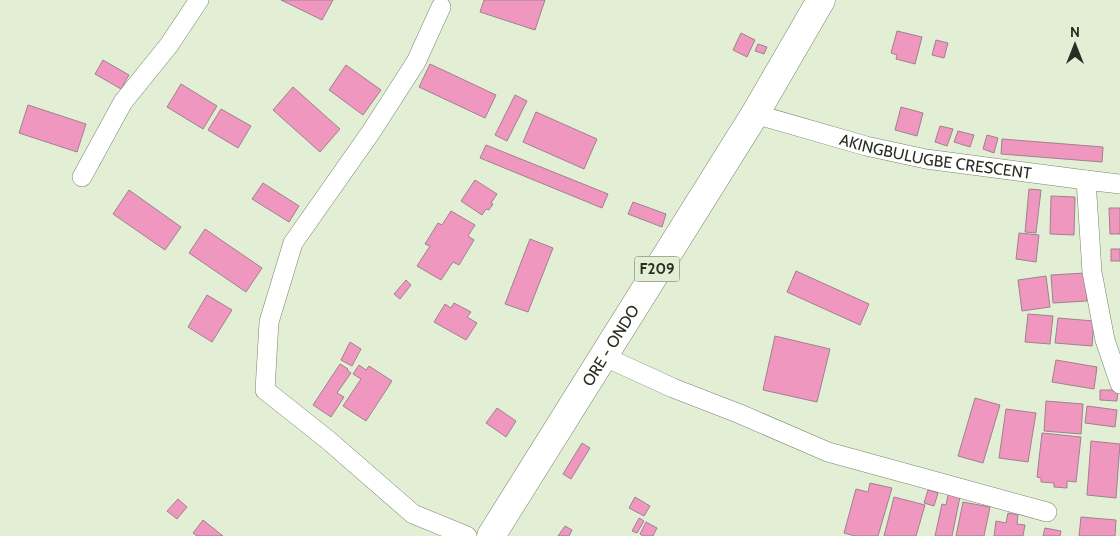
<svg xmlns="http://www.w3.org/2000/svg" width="1120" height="536" font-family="Cabin,sans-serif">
	<rect width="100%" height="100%" fill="#e2efd5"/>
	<g fill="#f097c0" stroke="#9e828e">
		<polygon points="281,0 333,0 322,20"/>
		<polygon points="484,0 545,0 535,30 480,12"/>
		<polygon points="897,31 922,37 915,64 896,59 897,55 891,53"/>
		<polygon points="741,33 755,40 747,57 733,50"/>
		<polygon points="936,40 948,43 944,58 932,55"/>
		<polygon points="758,44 767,47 764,54 755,51"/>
		<polygon points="103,60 129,75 121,89 95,74"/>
		<polygon points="430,64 496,95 485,118 419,87"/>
		<polygon points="346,65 381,90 363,115 329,90"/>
		<polygon points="181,84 217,106 203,129 167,107"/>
		<polygon points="293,87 340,129 320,152 273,110"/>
		<polygon points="515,95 527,101 507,141 495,135"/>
		<polygon points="28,105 86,124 77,152 19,133"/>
		<polygon points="901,107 923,113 917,136 895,130"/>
		<polygon points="221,109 251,126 238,148 208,130"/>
		<polygon points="536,112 597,139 584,169 523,142"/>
		<polygon points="940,126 953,129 947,146 935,142"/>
		<polygon points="958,131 974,135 970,147 954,142"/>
		<polygon points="987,135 998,138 994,153 983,149"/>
		<polygon points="1002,139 1103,147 1102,162 1001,154"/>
		<polygon points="486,145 608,194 602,208 480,158"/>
		<polygon points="475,180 497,194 491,203 493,204 489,210 486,209 482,215 461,201"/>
		<polygon points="263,183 299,206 289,222 252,199"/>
		<polygon points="1029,189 1041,190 1036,233 1025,232"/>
		<polygon points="129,190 181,227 165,250 113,214"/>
		<polygon points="1051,196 1075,197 1074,235 1050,234"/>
		<polygon points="633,202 666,214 662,227 628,214"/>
		<polygon points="1109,208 1120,208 1120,234 1110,234"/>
		<polygon points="451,211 475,225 468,236 474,240 459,265 453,262 441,280 417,266 430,246 425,244 438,223 442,225"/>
		<polygon points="205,229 262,268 246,292 189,253"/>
		<polygon points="1019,233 1039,235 1036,262 1016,259"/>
		<polygon points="530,239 553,248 528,312 505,304"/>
		<rect x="1111" y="249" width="9" height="12"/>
		<polygon points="796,271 869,304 860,325 787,292"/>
		<polygon points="1085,273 1087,301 1053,303 1051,275"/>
		<polygon points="1046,276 1050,307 1022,311 1018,280"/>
		<polygon points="406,280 411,285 400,299 394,294"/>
		<polygon points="207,295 232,310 212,342 188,327"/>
		<polygon points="454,303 471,312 467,317 477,323 466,340 434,322 445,304 451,308"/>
		<polygon points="1028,314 1053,316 1050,344 1025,342"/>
		<polygon points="1058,318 1094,321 1092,346 1055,343"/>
		<polygon points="775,336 830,349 817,402 763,390"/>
		<polygon points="350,342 361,349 352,366 341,360"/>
		<polygon points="1056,360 1097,367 1094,389 1052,382"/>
		<polygon points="340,364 348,369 347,370 351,373 337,393 344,397 331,417 313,405"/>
		<polygon points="359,365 366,370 369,366 392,381 366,421 343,406 361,379 353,374"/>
		<polygon points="1100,390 1118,390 1117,401 1100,400"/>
		<polygon points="975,398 1000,405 983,463 958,456"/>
		<polygon points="1046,401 1083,404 1081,434 1044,431"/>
		<polygon points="1087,406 1117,410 1115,427 1085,423"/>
		<polygon points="497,408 516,421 506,437 486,423"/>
		<polygon points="1006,409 1036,413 1028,462 999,458"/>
		<polygon points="1042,433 1081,437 1076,482 1067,481 1067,488 1054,487 1054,483 1041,482 1041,478 1037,477"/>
		<polygon points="1091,441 1120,444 1116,498 1087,495"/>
		<polygon points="582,443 590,448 571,479 563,474"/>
		<polygon points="870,483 892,488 878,536 855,536 844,533 856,489 868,492"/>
		<polygon points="928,490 938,493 934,506 924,503"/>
		<polygon points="949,490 961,492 952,536 935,536 942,504 946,505"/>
		<polygon points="635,497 650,506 644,516 629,508"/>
		<polygon points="894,497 925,505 916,536 884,536"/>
		<polygon points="178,499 187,507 177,519 167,511"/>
		<polygon points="963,502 990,507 984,536 956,536"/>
		<polygon points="1008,513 1018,515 1017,524 1025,525 1023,536 994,536 996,521 1006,523"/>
		<polygon points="1081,517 1116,520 1115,536 1079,536"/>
		<polygon points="639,518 644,521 637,533 632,531"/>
		<polygon points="203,520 223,536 197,536 193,533"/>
		<polygon points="646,522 657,528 653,536 643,536 640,534"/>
		<polygon points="565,526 572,530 569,536 558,536"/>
		<polygon points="1045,528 1061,531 1060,536 1043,536"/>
	</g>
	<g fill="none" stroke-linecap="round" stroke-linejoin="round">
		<g stroke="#79846d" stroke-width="20">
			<g id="minor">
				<polyline points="441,7 416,62 371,132 293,243 269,322 265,390 328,440 413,514 467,536"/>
				<path id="s1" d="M755 114 866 146 926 159 1086 180 1120 184"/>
				<polyline points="82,177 123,102 169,45 199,0"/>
				<polyline points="1086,180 1092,272 1105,340 1120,384"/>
				<polyline points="603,356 673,388 740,414 828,452 1047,512"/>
			</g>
		</g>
		<g stroke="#79846d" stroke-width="29">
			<g id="primary">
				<path id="s2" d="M491 536 755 114 821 0"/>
			</g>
		</g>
		<use href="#minor" stroke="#fff" stroke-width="19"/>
		<use href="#primary" stroke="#fff" stroke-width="28"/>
	</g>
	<g text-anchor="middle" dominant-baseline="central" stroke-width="4.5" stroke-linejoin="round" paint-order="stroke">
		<rect fill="#e2efd5" stroke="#606859" stroke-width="1" x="634.5" y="256.5" width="45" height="25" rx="4"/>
		<g font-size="15" font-weight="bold" fill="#292e24">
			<text x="657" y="269">F209</text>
		</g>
		<g font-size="16" fill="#292e24" stroke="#e2efd5">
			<text stroke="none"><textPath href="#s1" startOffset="186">AKINGBULUGBE CRESCENT</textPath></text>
			<text stroke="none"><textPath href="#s2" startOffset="225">ORE - ONDO</textPath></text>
		</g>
	</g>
	<g transform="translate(1075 45)" stroke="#e2efd5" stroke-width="4" paint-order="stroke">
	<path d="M0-4L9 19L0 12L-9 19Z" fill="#292e24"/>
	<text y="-8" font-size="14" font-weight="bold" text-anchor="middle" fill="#292e24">N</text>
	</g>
</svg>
